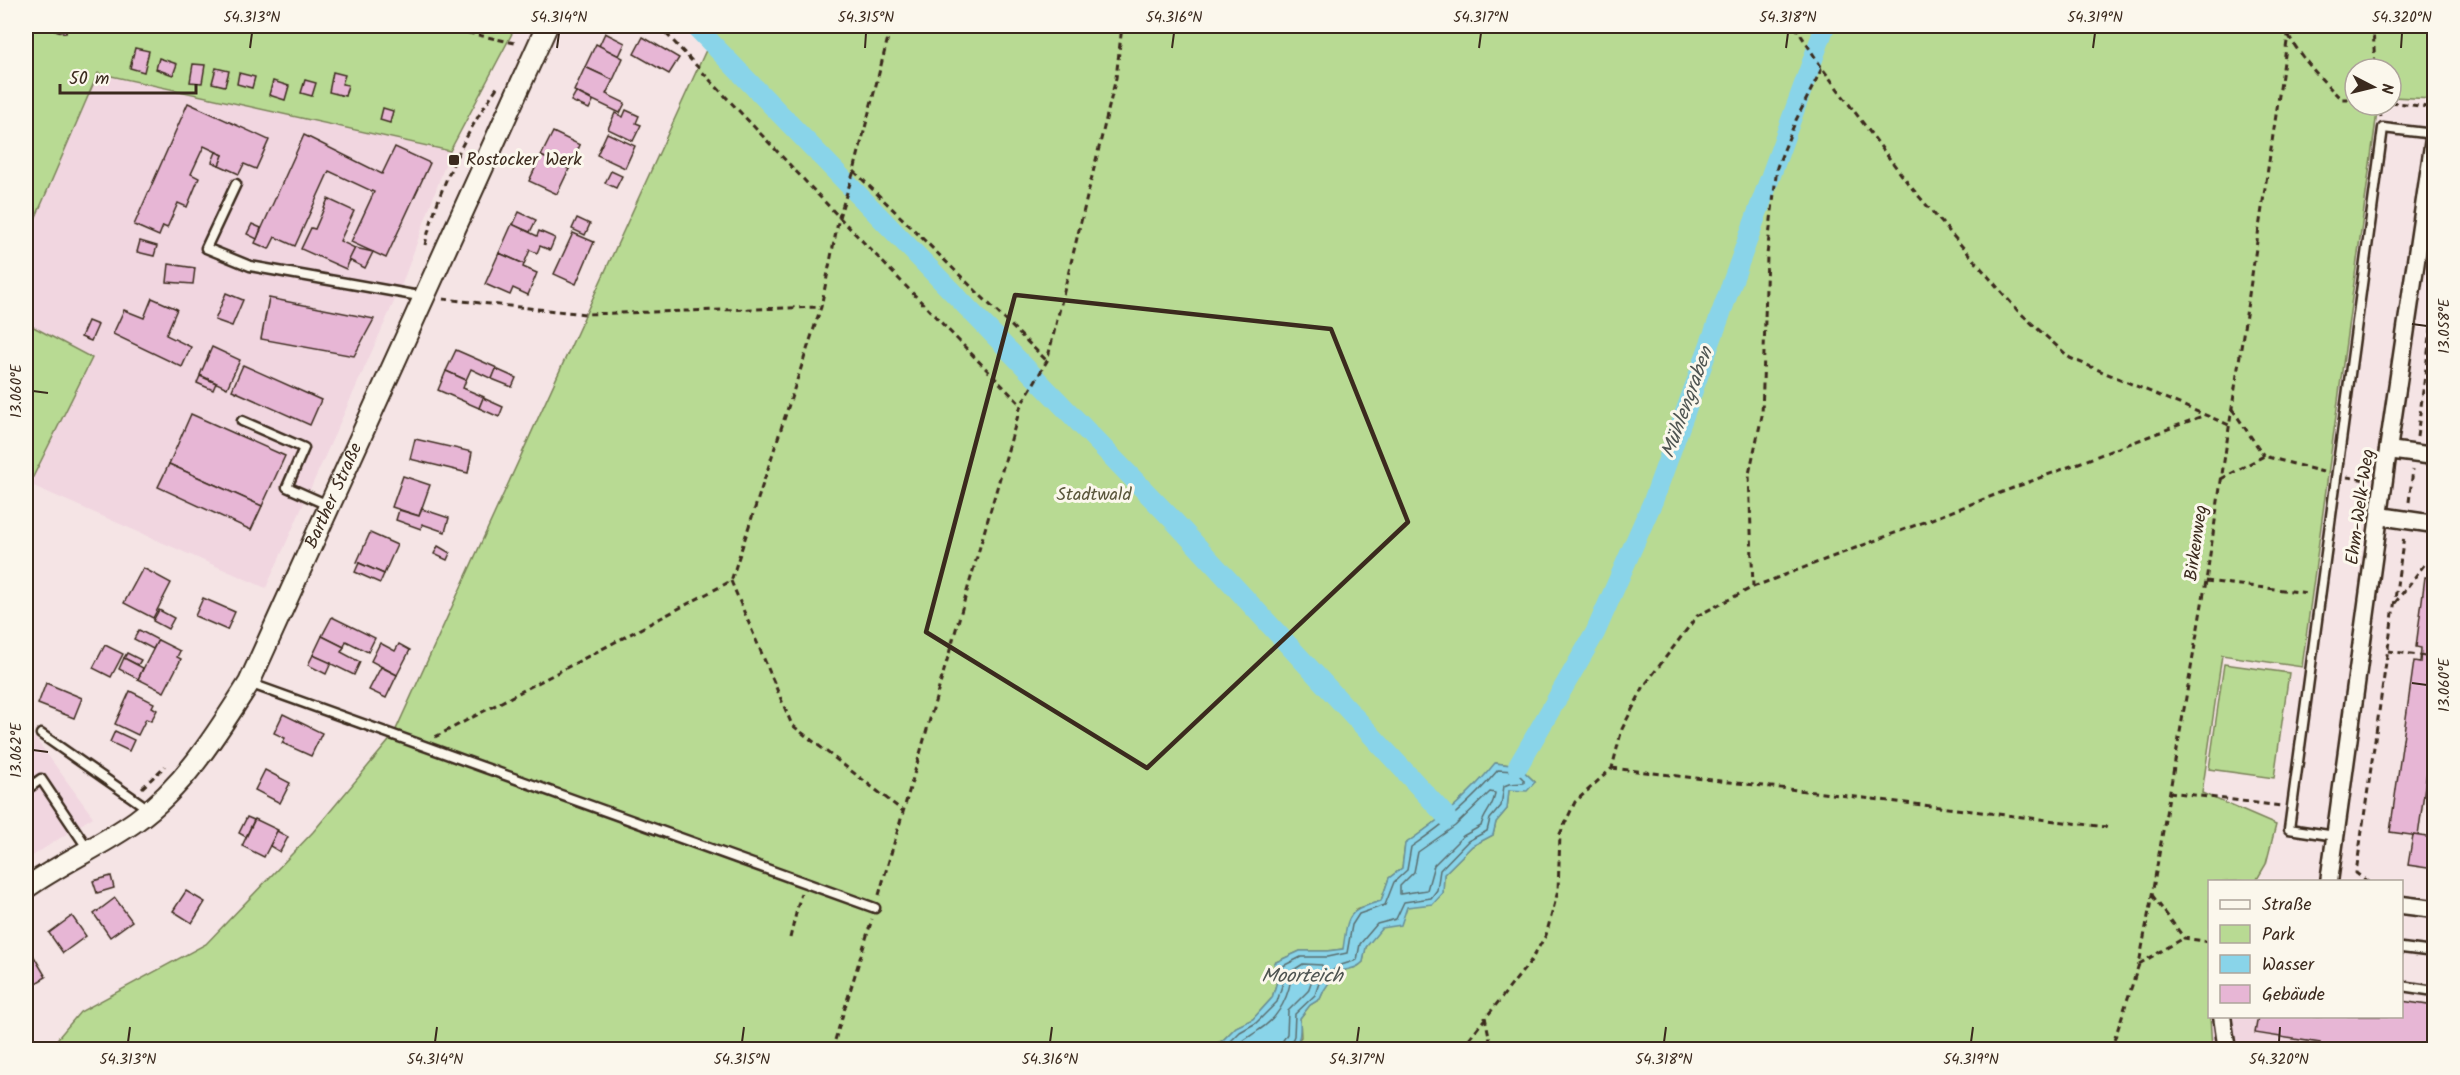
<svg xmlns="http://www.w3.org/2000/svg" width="2460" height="1075" font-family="Kalam,sans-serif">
	<rect width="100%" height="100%" fill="#f5e4e5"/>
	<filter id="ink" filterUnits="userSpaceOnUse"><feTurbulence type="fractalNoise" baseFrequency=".0167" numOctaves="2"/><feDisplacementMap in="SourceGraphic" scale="12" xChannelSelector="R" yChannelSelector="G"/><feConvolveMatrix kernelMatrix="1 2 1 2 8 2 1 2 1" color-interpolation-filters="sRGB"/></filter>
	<g filter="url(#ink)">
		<g fill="#f1d6e0">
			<polygon points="98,73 450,151 402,284 266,588 29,484 92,358 26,323 26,240"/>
			<polygon points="26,736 36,739 93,817 26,860"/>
			<polygon points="2210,1017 2258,1017 2256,1033 2320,1043 2319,1049 2212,1049"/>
		</g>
		<g fill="#b8da93" stroke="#7a8258" stroke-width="1.5">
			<polygon points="26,26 516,26 450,151 98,73 26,240"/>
			<path d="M717 26H2434V99L2391 97V69H2355V105H2378L2302 667 2222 655 2202 793 2276 825 2266 864 2256 881 2210 882V1016L2212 1049H1291L1301 1037 1300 1018 1310 1005 1320 999C1324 988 1333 974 1345 970 1353 968 1357 968 1363 962L1366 947 1382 927 1407 907 1443 893 1444 874 1472 846 1493 835 1496 822 1507 809 1509 789 1535 782 1518 766 1496 763C1468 797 1440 820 1405 844L1402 868 1389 878 1381 901 1356 909 1343 949 1327 951H1300L1274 963 1278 978 1272 998 1253 1019 1236 1027 1222 1041 1202 1049 48 1050 80 1012 206 944 313 832 393 736Z"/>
			<polygon points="26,323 92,358 26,491"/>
			<polygon points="2224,664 2289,673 2274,778 2209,769"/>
		</g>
		<path fill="#89d4e9" stroke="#6a9098" stroke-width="1.5" d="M1495 763 1518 766 1535 782 1527 791 1509 790 1507 809 1496 822 1493 835 1472 846 1444 874 1443 893 1433 904 1407 907 1401 925 1382 928 1366 947 1363 962C1357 968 1353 968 1345 970 1333 974 1324 988 1320 999L1310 1005 1300 1018C1300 1031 1302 1040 1291 1050L1202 1049 1222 1041 1236 1027 1253 1019 1272 998 1278 978 1274 963 1300 951H1327L1343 949C1348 915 1346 911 1381 901L1389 878 1402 868 1405 844C1440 820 1468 797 1495 763Z"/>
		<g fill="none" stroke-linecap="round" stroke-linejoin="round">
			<g stroke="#5a6e6f" stroke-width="1.5">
				<path d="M1490 792 1495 793C1494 807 1484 813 1481 826L1463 836 1434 865 1427 890 1400 894V886L1414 872 1418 852 1455 826Z"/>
				<path d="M1218 1050 1226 1046 1240 1032 1256 1023 1277 1002 1284 979 1283 966 1301 957H1328L1347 953 1352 925 1359 914 1385 905 1394 882 1407 870 1411 847C1447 822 1469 804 1498 770L1515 771 1524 780V783L1509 784 1504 786 1501 806 1490 819 1487 831 1468 841 1440 870 1437 890 1431 898 1404 902 1396 919 1377 924 1360 944 1357 960 1338 966 1319 983 1315 995 1295 1014 1294 1036 1288 1050"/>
				<path d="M1233 1050C1241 1041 1249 1037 1259 1030 1280 1017 1290 994 1292 971L1303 964 1322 965 1323 969 1312 980 1308 991 1288 1011 1287 1034 1282 1042 1280 1050"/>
			</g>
			<g stroke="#89d4e9" stroke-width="20">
				<polyline points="695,26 1174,521 1446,816"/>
				<polyline points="1518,766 1595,633 1653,501 1825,26"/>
			</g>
		</g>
		<g fill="#e7b6d5" stroke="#3b2a1e" stroke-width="1.5">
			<polygon points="53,26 68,26 66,33 51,29"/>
			<polygon points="605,33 625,43 619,56 599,46"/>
			<polygon points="643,37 679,58 669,74 634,54"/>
			<polygon points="596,44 623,58 613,80 585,67"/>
			<polygon points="135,48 149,51 144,72 130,68"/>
			<polygon points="159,58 177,64 173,75 156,69"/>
			<polygon points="193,64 205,65 202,83 190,82"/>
			<polygon points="585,67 613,80 606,94 625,103 620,113 574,91"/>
			<polygon points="216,68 229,71 225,86 212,83"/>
			<polygon points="333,72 345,75 342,84 348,85 345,96 329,92"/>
			<polygon points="239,73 255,77 252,88 237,84"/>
			<polygon points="305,80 316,83 312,96 301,93"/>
			<polygon points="273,81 289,86 285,100 269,95"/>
			<polygon points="576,92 593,101 589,109 571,101"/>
			<polygon points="188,103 269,140 256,169 244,164 239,174 219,165 223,155 204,146 191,174 199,178 187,207 178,203 167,228 163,226 159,236 134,225"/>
			<polygon points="383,108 393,111 390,123 380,120"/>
			<polygon points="626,110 639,116 636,123 641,125 633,141 608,129 615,113 623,117"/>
			<polygon points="553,132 580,145 569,169 541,156"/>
			<polygon points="607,133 635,146 625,168 597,155"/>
			<polygon points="304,135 382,174 395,147 430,163 386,258 351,242 374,192 329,171 295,246 275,237 269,249 255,243"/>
			<polygon points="216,152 223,155 219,165 212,162"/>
			<polygon points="541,156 569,169 557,194 529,181"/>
			<polygon points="611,171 622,176 616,188 605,183"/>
			<polygon points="328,199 354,211 340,241 355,248 346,269 301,249 311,228 315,229"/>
			<polygon points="519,212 536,220 530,232 513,225"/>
			<polygon points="577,218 590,224 585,235 572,229"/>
			<polygon points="252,224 261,228 257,239 247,234"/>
			<polygon points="512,224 537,236 539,231 555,238 550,250 540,246 537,253 530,250 524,264 499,253"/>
			<polygon points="573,233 594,242 576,284 554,274"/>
			<polygon points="140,241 157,246 154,256 137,252"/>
			<polygon points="355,248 373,252 365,268 349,260"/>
			<polygon points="499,253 524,264 523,267 537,273 528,295 513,288 510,295 485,284"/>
			<polygon points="169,264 195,268 193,284 167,282"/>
			<polygon points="226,293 243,300 232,326 215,320"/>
			<polygon points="152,298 177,309 166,335 191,347 182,367 113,334 124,310 144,318"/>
			<polygon points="269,298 374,319 354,356 261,339"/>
			<polygon points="88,321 98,325 91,341 81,337"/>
			<polygon points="212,347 240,360 227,388 200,375"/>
			<polygon points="456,350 497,368 492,379 471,369 466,380 446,371"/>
			<polygon points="243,365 321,400 310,425 232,390"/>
			<polygon points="496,369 516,378 512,387 492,379"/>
			<polygon points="446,371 466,380 463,388 484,397 479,408 438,390"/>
			<polygon points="200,376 216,383 213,390 197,383"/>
			<polygon points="483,398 503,407 499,417 479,408"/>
			<polygon points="191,414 285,456 262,506 169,464"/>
			<polygon points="415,439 472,452 468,473 410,459"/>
			<polygon points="169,464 262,506 251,530 158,487"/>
			<polygon points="403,476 430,485 419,516 392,507"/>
			<polygon points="422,509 449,518 445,532 422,524 421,529 396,520 399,510 419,516"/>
			<polygon points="370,533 397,545 384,574 357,562"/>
			<polygon points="438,546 450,553 447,560 434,554"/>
			<polygon points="359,563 384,574 380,583 355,572"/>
			<polygon points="143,568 171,583 153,618 124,603"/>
			<polygon points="2425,577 2434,578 2434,721 2418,836 2390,832 2414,661 2420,662 2421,648 2416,647"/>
			<polygon points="203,598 235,612 227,630 195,616"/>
			<polygon points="159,610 174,618 168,629 153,621"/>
			<polygon points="332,617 375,638 368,652 346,641 344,647 322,636"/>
			<polygon points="139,630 158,640 153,649 134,639"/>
			<polygon points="322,636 344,647 341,652 360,662 354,675 313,655"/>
			<polygon points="158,640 180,651 177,657 181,659 164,692 138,679"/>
			<polygon points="380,643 395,651 399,644 410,650 397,675 371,661"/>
			<polygon points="105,645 123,654 111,677 93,668"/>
			<polygon points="127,653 141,660 138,665 124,658"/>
			<polygon points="313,655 331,663 326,674 308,665"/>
			<polygon points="124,658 143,668 138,679 119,669"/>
			<polygon points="381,667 397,675 386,698 369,690"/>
			<polygon points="46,683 82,698 74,718 38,704"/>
			<polygon points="130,691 154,703 152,707 157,710 151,721 146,719 138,735 115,724"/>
			<polygon points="283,714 322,733 311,756 282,743 285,738 274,733"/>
			<polygon points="115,731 134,740 129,751 110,742"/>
			<polygon points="265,770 290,783 280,803 255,790"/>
			<polygon points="247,817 254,820 246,837 239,833"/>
			<polygon points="255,819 278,830 264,857 242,846"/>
			<polygon points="277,831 288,837 280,852 270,846"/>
			<polygon points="2413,835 2434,838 2434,869 2408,865"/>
			<polygon points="111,876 114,888 97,893 93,881"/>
			<polygon points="186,891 205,902 192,923 173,911"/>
			<polygon points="115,898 132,921 110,937 94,914"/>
			<polygon points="72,916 86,936 63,953 49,933"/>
			<polygon points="33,955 46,977 26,989 26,959"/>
			<polygon points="2402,1001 2434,1006 2434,1050 2354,1048 2354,1050 2319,1050 2320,1043 2255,1033 2258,1016 2402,1016"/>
		</g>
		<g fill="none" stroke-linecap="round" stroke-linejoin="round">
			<g stroke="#3b2a1e" stroke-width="13">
				<g id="service">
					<polyline points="236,184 206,248 250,266 425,297"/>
					<polyline points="242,421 304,448 287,487 330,506"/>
					<polyline points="249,683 875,908"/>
					<polyline points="41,734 150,810"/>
					<polyline points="26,790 41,779 88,849"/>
					<polyline points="2335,836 2289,829 2383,128 2434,134"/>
					<polyline points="2402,948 2434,952"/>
					<polyline points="2402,986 2434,991"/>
				</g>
			</g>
			<g stroke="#3b2a1e" stroke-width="21">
				<g id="minor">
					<polyline points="2388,450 2434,456"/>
					<polyline points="2380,516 2434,524"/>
					<polyline points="2329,882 2388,450 2434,139"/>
					<polyline points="2402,905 2434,909"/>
					<polyline points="2222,1016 2227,1050"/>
				</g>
			</g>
			<g stroke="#3b2a1e" stroke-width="24">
				<g id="tertiary">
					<path id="s1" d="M26 888C61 863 101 846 136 821 185 786 217 733 249 683L547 26"/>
				</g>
			</g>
			<g stroke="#3b2a1e" stroke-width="3" stroke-dasharray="6 4.5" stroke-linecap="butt">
				<polyline points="437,26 519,44"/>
				<polyline points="659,26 839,217 1021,405"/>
				<polyline points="1795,26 1822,68 1910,186 2018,311 2070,358 2229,425"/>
				<path d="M2284 26C2296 53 2320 78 2341 99H2355"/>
				<polyline points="2373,26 2375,69"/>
				<polyline points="2391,102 2434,108"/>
				<polyline points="2378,105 2381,117"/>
				<polyline points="854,171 1047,361"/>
				<path d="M425 245C438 189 465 133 498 86"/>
				<polyline points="443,299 585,314 821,307"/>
				<polyline points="2232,409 2264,456"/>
				<polyline points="2417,437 2434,306"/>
				<polyline points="2347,477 2367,480"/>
				<polyline points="2221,479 2264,456 2323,472"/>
				<polyline points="2409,502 2413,470"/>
				<polyline points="731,581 792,725 903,811"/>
				<polyline points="2206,581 2308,593"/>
				<polyline points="1753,587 2205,415"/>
				<polyline points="2395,603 2434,552"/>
				<polyline points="2388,651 2426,656"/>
				<polyline points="435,737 731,581 821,307 839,217 854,171 891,26"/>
				<polyline points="1612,768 2107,827"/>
				<polyline points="142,788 165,766"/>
				<polyline points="2169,792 2281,806"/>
				<polyline points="2368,882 2356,873 2404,536"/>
				<polyline points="879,895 1021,405 1047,361 1116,78 1122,26"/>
				<polyline points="2152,895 2184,938 2210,942"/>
				<polyline points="790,938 801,893"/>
				<polyline points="2139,964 2184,938"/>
				<polyline points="1485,1017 1492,1050"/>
				<polyline points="832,1050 872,919"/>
				<polyline points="1440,1050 1452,1047 1468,1040 1530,962 1546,935 1558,891 1560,834 1575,802 1612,768 1622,729 1644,686 1697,616 1753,587 1749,474 1762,416 1767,255 1777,167 1796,120 1822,68"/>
				<polyline points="2111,1050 2139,964 2152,895 2206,581 2288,35"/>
			</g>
			<use href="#service" stroke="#fbf7ec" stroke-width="8"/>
			<use href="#minor" stroke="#fbf7ec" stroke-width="16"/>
			<use href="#tertiary" stroke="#fbf7ec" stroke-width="20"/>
		</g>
	</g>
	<path fill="none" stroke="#3b2a1e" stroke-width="4.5" stroke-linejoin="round" d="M1015 295 1331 329 1408 522 1147 768 926 632Z"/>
	<path fill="none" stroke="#3b2a1e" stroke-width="2" d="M250 48 252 33M557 48 559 33M865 48 866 33M1172 48 1174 33M1479 48 1481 33M1786 48 1788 33M2093 48 2095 33M2401 48 2402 33M2412 324 2427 326M33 391 48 393M2412 683 2427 685M33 750 48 752M128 1042 130 1027M435 1042 437 1027M742 1042 744 1027M1050 1042 1052 1027M1357 1042 1359 1027M1664 1042 1666 1027M1971 1042 1973 1027M2279 1042 2280 1027"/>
	<rect fill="#3b2a1e" stroke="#fbf7ec" stroke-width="2" x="448" y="154" width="12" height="12" rx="3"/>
	<g text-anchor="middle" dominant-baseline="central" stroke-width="6" stroke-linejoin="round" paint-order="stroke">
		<g font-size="18" fill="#3b2a1e" stroke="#fbf7ec" text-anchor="start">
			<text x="466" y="160">Rostocker Werk</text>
		</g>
		<g font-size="18" fill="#3b2a1e" stroke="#fbf7ec">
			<text stroke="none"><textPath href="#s1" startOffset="514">Barther Straße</textPath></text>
			<text transform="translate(2361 507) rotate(-82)">Ehm-Welk-Weg</text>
			<text transform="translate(2197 543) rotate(-82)">Birkenweg</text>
		</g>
		<g font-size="18" fill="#5a563b" stroke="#fbf7ec">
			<text x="1094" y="495">Stadtwald</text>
		</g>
		<g font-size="20" font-style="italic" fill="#4e5451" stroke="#fbf7ec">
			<text transform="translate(1688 403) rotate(-70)">Mühlengraben</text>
			<text x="1302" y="977">Moorteich</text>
		</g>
	</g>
	<rect width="2460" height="1075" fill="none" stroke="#fbf7ec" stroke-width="66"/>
	<rect x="2208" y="880" width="195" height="138" fill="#fbf7ec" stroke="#aea59a" stroke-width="1.5"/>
	<rect x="2220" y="900" width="30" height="9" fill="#fbf7ec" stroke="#aea59a" stroke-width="1.5"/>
	<text x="2262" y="910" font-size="18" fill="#3b2a1e">Straße</text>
	<rect x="2220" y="925" width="30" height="18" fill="#b8da93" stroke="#aea59a" stroke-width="1.5"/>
	<text x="2262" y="940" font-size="18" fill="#3b2a1e">Park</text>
	<rect x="2220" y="955" width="30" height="18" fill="#89d4e9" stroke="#aea59a" stroke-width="1.5"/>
	<text x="2262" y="970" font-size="18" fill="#3b2a1e">Wasser</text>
	<rect x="2220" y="985" width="30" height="18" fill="#e7b6d5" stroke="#aea59a" stroke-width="1.5"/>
	<text x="2262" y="1000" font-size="18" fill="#3b2a1e">Gebäude</text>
	<g transform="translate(2373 87) rotate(97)"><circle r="28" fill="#fbf7ec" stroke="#aea59a" stroke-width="1.5"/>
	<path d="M0-4.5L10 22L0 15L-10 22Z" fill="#3b2a1e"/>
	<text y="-9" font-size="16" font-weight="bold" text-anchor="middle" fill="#3b2a1e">N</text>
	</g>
	<path d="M60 84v9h136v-9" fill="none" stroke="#3b2a1e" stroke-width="3"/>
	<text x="69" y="84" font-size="18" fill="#3b2a1e" stroke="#fbf7ec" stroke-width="4.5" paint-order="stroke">50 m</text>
	<rect x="33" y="33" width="2394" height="1009" fill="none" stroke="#3b2a1e" stroke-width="2"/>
	<g font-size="15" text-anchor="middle" fill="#3b2a1e">
		<text x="252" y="22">54.313°N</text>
		<text x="559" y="22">54.314°N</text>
		<text x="866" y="22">54.315°N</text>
		<text x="1174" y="22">54.316°N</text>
		<text x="1481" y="22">54.317°N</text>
		<text x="1788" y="22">54.318°N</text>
		<text x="2095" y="22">54.319°N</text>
		<text x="2402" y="22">54.320°N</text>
		<text transform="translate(2444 326) rotate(-90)" y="5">13.058°E</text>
		<text transform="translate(16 391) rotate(-90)" y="5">13.060°E</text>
		<text transform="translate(2444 685) rotate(-90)" y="5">13.060°E</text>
		<text transform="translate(16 750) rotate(-90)" y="5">13.062°E</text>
		<text x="128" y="1064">54.313°N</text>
		<text x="435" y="1064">54.314°N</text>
		<text x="742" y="1064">54.315°N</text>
		<text x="1050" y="1064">54.316°N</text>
		<text x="1357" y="1064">54.317°N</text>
		<text x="1664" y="1064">54.318°N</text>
		<text x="1971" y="1064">54.319°N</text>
		<text x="2279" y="1064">54.320°N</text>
	</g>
</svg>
